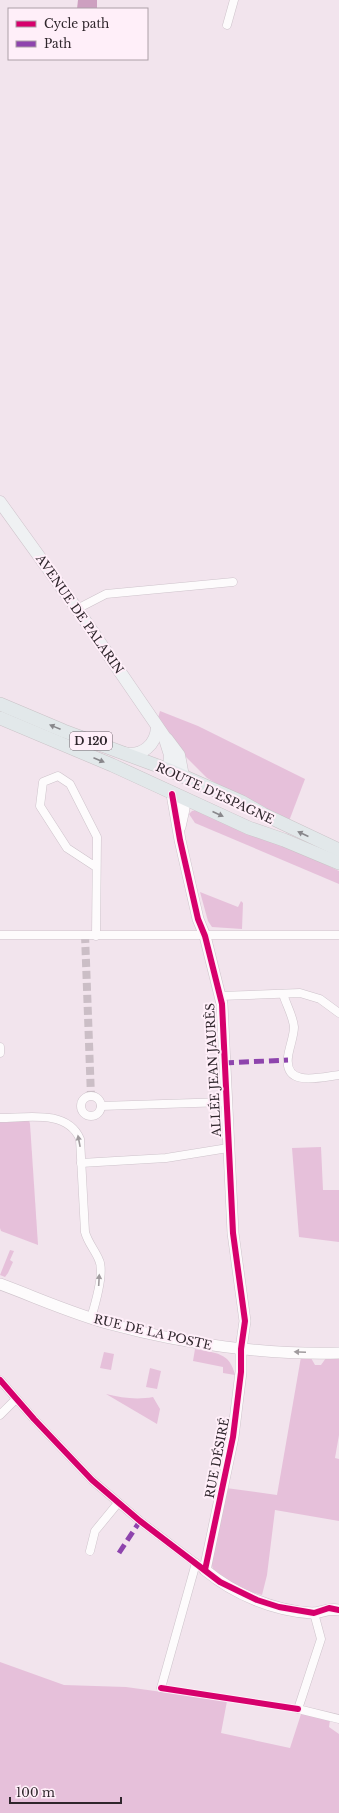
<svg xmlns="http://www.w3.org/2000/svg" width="339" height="1813" font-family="'Libre Baskerville',serif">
	<rect width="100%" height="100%" fill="#f2e4ed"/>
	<g fill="#e6c0da">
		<polygon points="160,711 198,726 305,779 289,821 261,809 207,778 184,755 158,718"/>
		<polygon points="197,810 276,841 339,871 339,884 195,823 189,814 192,811"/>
		<polygon points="200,892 238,907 241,901 243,903 242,929 212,927 208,921"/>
		<polygon points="29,1120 30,1124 38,1245 1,1231 0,1228 0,1121"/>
		<polygon points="321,1147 323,1190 339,1190 339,1242 299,1237 292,1148"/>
		<polygon points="10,1250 14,1251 10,1260 13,1262 8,1273 5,1277 0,1275"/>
		<path d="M195 1349C215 1353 230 1352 235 1375L223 1373V1367L193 1361Z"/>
		<polygon points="104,1352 114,1354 111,1370 100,1368"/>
		<polygon points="301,1357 311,1358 315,1365 321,1365 326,1358 339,1358 339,1435 335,1458 339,1459 339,1521 275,1510 267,1575 262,1595 235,1587 215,1575 211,1563 226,1488 277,1495"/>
		<polygon points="150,1368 161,1371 157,1389 146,1387"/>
		<path d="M106 1394C122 1398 137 1400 153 1397L160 1409 157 1424Z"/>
		<polygon points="0,1662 64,1685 126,1687 227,1701 221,1733 290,1748 302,1711 330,1720 329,1727 339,1734 339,1813 0,1813"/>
	</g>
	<polygon fill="#cda0c0" points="78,0 97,0 97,9 77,9"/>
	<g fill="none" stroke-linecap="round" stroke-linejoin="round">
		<polyline stroke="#cbbec6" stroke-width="8" stroke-dasharray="8 4" stroke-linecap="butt" points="85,935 91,1097"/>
		<g stroke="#cec3cb" stroke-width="9">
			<g id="minor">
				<polyline points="227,25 234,0"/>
				<polyline points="77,609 106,594 233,582"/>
				<polyline points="0,935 339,935"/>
				<polyline points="96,936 97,837 70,784 58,776 43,782 40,806 67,848 96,867"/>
				<path d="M283 994C286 1004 293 1016 294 1027 294 1036 289 1048 288 1057 284 1088 321 1077 339 1075"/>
				<polyline points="220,996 300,993 320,999 339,1013"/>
				<polyline points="0,1047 0,1053"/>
				<circle cx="91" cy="1106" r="10"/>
				<polyline points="101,1106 226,1102"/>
				<path d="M0 1118C26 1118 67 1109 80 1139L85 1232C88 1243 95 1250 99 1260 105 1272 95 1305 91 1318"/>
				<polyline points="81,1163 166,1158 228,1148"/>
				<polyline points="0,1380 34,1419 92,1480 140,1521 205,1570"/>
				<polyline points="0,1415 16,1399"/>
				<polyline points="90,1551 95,1531 118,1503"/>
				<polyline points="314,1613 321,1639 298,1709 339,1719"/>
				<polyline points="161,1688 196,1563"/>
			</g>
		</g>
		<g stroke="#cec3cb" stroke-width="12">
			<g id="tertiary">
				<path d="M172 794 180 840 198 919 205 936 222 1004 233 1233 245 1321 241 1349V1372L233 1437 205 1570C234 1594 274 1611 312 1613 322 1613 326 1608 339 1610"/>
				<polyline points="180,827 184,809 184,800"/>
				<path d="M0 1284C38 1298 75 1315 114 1325 184 1344 266 1355 339 1353"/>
			</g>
		</g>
		<g stroke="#cec3cb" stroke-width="13">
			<g id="secondary">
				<polyline points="0,502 77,609 164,736 170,755 169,770"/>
				<polyline points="167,739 179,755 183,776"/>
				<path d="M124 753C142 757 156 745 157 727"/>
			</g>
		</g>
		<g stroke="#c9c2c6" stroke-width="14">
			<g id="primary">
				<polyline points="0,704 64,731 169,770 242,802 263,814 339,850"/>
				<polyline points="0,718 112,765 249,828 284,840 339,863"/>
			</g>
		</g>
		<use href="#minor" stroke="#fdfbfc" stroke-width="8"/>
		<use href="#tertiary" stroke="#fdfbfc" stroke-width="11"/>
		<use href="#secondary" stroke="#eff1f3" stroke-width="12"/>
		<use href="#primary" stroke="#e2e8ea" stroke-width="13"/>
		<g stroke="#8e44ad" stroke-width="5" stroke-dasharray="10 5" stroke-linecap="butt">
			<polyline points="224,1063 288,1060"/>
			<polyline points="119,1553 140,1521"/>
		</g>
		<g stroke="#ffeff9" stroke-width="8">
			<g id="cycleway">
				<polyline points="172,794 180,840 198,919 205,936 222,1004 233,1233 245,1321 241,1349 241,1372 233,1437 205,1570"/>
				<polyline points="0,1380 34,1419 92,1480 140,1521 220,1582 257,1600 279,1607 314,1613 329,1608 339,1610"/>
				<polyline points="161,1688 298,1709"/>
			</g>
		</g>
		<use href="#cycleway" stroke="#d6006c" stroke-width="6"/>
	</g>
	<defs><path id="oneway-solid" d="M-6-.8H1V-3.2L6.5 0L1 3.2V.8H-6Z"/></defs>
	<g fill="#88878b">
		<use href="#oneway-solid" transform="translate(55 727) rotate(-158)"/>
		<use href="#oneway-solid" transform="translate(99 760) rotate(23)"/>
		<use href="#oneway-solid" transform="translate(218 814) rotate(24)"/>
		<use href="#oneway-solid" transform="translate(303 834) rotate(-155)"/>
	</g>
	<g fill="#a09b9e">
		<use href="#oneway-solid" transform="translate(79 1141) rotate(-101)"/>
		<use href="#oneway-solid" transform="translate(99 1280) rotate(-87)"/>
		<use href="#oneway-solid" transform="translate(300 1352) rotate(-177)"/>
	</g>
	<g text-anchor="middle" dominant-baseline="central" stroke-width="4" stroke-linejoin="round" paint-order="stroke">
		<rect fill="#ffeff9" stroke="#6d626a" stroke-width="1" x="70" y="732" width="42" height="18" rx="3"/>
		<g font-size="11" font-weight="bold" fill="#2f262c">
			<text x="91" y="741">D 120</text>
		</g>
		<g font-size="12" fill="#2f262c" stroke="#ffeff9">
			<text transform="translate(80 614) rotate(55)">AVENUE DE PALARIN</text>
			<text transform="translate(215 793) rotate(25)">ROUTE D'ESPAGNE</text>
			<text transform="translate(213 1070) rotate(-93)">ALLÉE JEAN JAURÈS</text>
			<text transform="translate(153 1332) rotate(13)">RUE DE LA POSTE</text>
			<text transform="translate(217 1458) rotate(-79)">RUE DÉSIRÉ</text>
		</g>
	</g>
	<rect x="8" y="8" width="140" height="52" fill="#ffeff9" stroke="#ac9fa7"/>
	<rect x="16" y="21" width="20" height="6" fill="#d6006c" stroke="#ac9fa7"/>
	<text x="44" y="28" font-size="12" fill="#2f262c">Cycle path</text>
	<rect x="16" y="41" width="20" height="6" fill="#8e44ad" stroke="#ac9fa7"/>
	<text x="44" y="48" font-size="12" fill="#2f262c">Path</text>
	<path d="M10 1797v6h111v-6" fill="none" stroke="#2f262c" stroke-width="2"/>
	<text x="16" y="1797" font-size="12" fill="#2f262c" stroke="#ffeff9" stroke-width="3" paint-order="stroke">100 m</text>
</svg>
